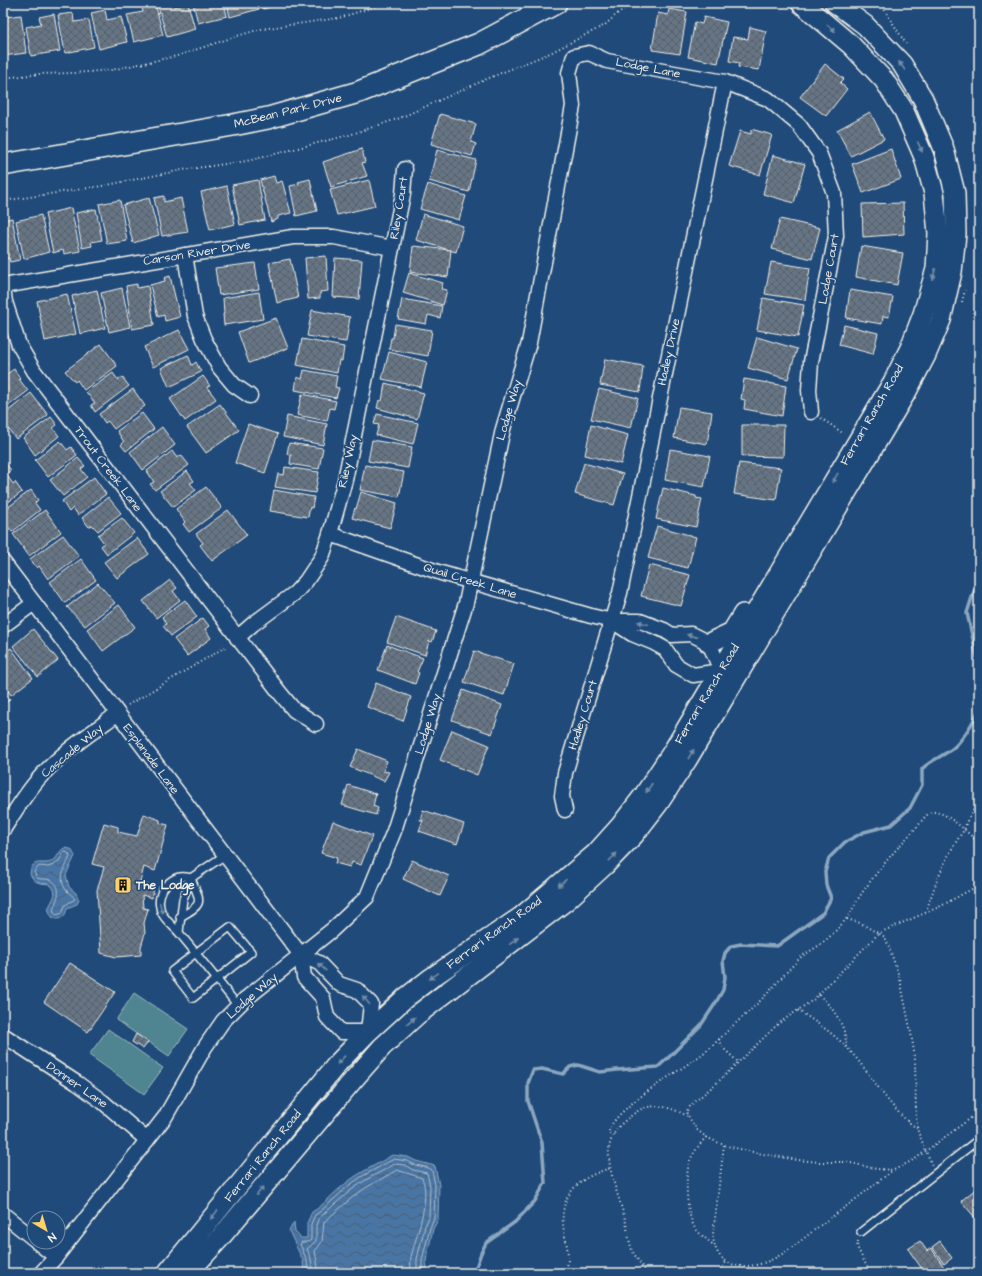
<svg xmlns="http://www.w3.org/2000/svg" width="982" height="1276" font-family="'Architects Daughter',sans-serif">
	<defs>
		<pattern id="water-waves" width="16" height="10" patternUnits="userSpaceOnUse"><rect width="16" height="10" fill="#4975a4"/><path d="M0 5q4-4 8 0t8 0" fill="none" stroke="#495e75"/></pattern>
		<pattern id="building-cross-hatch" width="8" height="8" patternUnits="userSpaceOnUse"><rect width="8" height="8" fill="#667586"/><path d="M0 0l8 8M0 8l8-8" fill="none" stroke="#585e66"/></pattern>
	</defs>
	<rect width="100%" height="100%" fill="#1f4a7a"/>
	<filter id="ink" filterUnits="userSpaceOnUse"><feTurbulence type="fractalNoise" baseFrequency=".025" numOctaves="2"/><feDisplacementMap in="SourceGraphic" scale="8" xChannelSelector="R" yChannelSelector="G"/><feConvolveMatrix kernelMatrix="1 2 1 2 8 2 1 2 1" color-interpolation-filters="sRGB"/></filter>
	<g filter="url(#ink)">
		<g fill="#508491" stroke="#a2babc">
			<polygon points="134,993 188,1029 169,1056 116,1020"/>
			<polygon points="108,1029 163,1068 144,1094 89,1055"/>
		</g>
		<g fill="url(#water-waves)" stroke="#8da7bf">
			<path d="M64 848 71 849 75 856 66 875 69 887 76 893 79 900 77 904 67 908C66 915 63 919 56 919L52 917 48 909C52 899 60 893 49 884 40 883 35 884 30 874 32 855 45 868 54 860 58 857 59 851 64 848Z"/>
			<path d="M392 1155 408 1157 416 1161 435 1166 439 1185 438 1220 433 1229 426 1261 427 1269 425 1273H304L303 1261 289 1231 294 1222 295 1232 301 1238H307V1223L312 1212C324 1205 333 1193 345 1184 359 1172 377 1165 392 1155Z"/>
		</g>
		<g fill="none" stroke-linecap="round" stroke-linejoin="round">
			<g stroke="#b0bfcd" stroke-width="1">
				<path d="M65 852 68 853 70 856C66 868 57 877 66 890 69 894 73 895 75 899L65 905 62 913 57 915 55 914 53 909C57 900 64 886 50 880 46 878 42 880 37 878L34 872 39 866 48 867 54 865 58 862Z"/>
				<polyline points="308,1273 307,1261 300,1244 302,1242 308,1242 311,1240 311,1224 315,1215 321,1211 347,1187 361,1177 394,1159 407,1161 415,1165 426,1167 432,1170 435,1185 434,1218 430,1228 422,1260 422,1273"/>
				<polyline points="313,1273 311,1259 307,1249 316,1241 316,1225 319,1218 350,1191 364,1181 395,1164 405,1165 413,1170 427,1173 430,1186 429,1217 425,1226 417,1259 417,1273"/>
				<path d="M319 1273 315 1251 322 1242 324 1222 354 1196 367 1187 397 1170 422 1178C431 1199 416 1236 411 1257 410 1262 411 1268 411 1273"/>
			</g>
			<g stroke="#8da7bf" stroke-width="3.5">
				<polyline points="979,587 974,591 967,613 979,666"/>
				<path d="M474 1273 481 1253 486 1243 515 1222 535 1201 545 1183 542 1143 528 1101V1083L533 1070 542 1069 563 1074 570 1067 578 1065 600 1072 617 1070 658 1067 669 1057 701 1025 715 1004 723 990 725 977 723 961 725 953 731 946 741 944 777 946 823 913 831 898 826 885 825 872 829 858 845 842 864 832 891 825 910 808 922 785V769C931 760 939 758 949 751 961 744 973 722 979 710"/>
			</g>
		</g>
		<g fill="url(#building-cross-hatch)" stroke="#f4f1e8">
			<polygon points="141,3 155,3 163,35 134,42 127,15 143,12"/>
			<polygon points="157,3 173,3 174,7 188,4 195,29 167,37"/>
			<polygon points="193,3 224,3 227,16 198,23"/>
			<polygon points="227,3 258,3 259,9 230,17"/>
			<polygon points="261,3 284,3 263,9"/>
			<polygon points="669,9 687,12 680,54 652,50 658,13 668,15"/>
			<polygon points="105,10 107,20 121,17 127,42 99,49 91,13"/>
			<polygon points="73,13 74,22 89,20 94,47 65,53 58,15"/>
			<polygon points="54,14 60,51 31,56 26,27 41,24 39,17"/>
			<polygon points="21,15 26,53 3,56 3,19 6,18 6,17"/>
			<polygon points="704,17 727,22 718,63 688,57 695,22 702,24"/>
			<polygon points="750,27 766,31 759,70 738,67 739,63 729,61 733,37 748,39"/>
			<polygon points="825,64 844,79 840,83 847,89 826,116 800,97"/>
			<polygon points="870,112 884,139 851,156 837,130"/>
			<polygon points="440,114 476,124 471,142 476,144 472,156 431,144"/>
			<polygon points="751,129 772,135 760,175 729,166 740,131 751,134"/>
			<polygon points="362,149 365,162 362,163 367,176 331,187 323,162"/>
			<polygon points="891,149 901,179 863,193 852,164"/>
			<polygon points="437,150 476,160 469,192 429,181"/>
			<polygon points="773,155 805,164 794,203 763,194"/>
			<polygon points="274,176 276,183 282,181 291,213 278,216 278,219 271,222 260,180"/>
			<polygon points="310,179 317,211 296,216 290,186 299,184 298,182"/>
			<polygon points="258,180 265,220 240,225 232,185"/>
			<polygon points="369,180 375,206 337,215 330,190"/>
			<polygon points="428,184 466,196 459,220 420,209"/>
			<polygon points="227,186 235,224 210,230 201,192"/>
			<polygon points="164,196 164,202 181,198 188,232 162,236 154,198"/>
			<polygon points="149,198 159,235 133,243 123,205"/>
			<polygon points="120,200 127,241 107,244 99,204"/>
			<polygon points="903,203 904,234 863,237 862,204"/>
			<polygon points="71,208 80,251 64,254 63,250 53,253 45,214"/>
			<polygon points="96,209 102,240 91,242 92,246 82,248 76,213"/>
			<polygon points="423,214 463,226 456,252 416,240"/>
			<polygon points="41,215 49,252 24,259 16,221"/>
			<polygon points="12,218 20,260 10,262 9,258 3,259 3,220"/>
			<polygon points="780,219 820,228 812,259 772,249"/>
			<polygon points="413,246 451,250 448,277 410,272"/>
			<polygon points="861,246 903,253 897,285 856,277"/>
			<polygon points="326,256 328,291 320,292 320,298 308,299 305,258"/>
			<polygon points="335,258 362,260 359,299 333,297"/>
			<polygon points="290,259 298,298 277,303 269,263"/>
			<polygon points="771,262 810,268 805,300 765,294"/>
			<polygon points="255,263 259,289 219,295 215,268"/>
			<polygon points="409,273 443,283 441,289 447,290 443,305 403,293"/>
			<polygon points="170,276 180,317 165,321 164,315 158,317 150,285 165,281 164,278"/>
			<polygon points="137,284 137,288 148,286 154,325 132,329 126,286"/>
			<polygon points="122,288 130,327 109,332 101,293"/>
			<polygon points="97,290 105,328 80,334 72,296"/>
			<polygon points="850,290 893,297 889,317 883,316 882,324 846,318"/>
			<polygon points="259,292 263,319 224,325 223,314 224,314 223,298"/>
			<polygon points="67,294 76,334 45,341 37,301"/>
			<polygon points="763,298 804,305 798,337 757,330"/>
			<polygon points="402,299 442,306 440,318 428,315 426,324 398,319"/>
			<polygon points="312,310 350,317 346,342 307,336"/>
			<polygon points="276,318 288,348 249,363 238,332"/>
			<polygon points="395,324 432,330 428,356 389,349 391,338 393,338"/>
			<polygon points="844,325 878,333 873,354 839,345"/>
			<polygon points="179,330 189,349 153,367 144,347"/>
			<polygon points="757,337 797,349 788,379 748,368"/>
			<polygon points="302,339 344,347 342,361 339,360 337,373 297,365"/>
			<polygon points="101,344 117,366 84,390 77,380 75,382 65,371"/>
			<polygon points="389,352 427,362 421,387 382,379"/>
			<polygon points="3,355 7,364 3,366"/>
			<polygon points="188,355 192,365 196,362 201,372 169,387 161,368"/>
			<polygon points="605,359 643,366 640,392 600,385"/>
			<polygon points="14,369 20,378 19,379 28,391 3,410 3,377"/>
			<polygon points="304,370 337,376 335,387 339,388 336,398 295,390 297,377 302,379"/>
			<polygon points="113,373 118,380 122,377 129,386 95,412 91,405 95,403 86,392"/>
			<polygon points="203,376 210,386 207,387 216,399 185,421 170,399"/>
			<polygon points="744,379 786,386 782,416 744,409 745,400 741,399"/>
			<polygon points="385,383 424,393 417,419 377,408 379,400 382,401"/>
			<polygon points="133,389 145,406 114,429 108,421 105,423 99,414"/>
			<polygon points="599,389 638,398 631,428 591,419"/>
			<polygon points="31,393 48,415 16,439 3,422 3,415"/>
			<polygon points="302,394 336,401 334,409 330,408 327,421 297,415"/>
			<polygon points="220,404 239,430 206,453 187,427"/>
			<polygon points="679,407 712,412 707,444 674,438"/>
			<polygon points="142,413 154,429 126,451 121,445 124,442 117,431"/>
			<polygon points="377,414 418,423 413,444 376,435 379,425 374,424"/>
			<polygon points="287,416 327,424 323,445 283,437"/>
			<polygon points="51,417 57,425 53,428 59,436 35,455 23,438"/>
			<polygon points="248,424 278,434 265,473 235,463"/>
			<polygon points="591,425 628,435 621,464 585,455"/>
			<polygon points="742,425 784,425 783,457 742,456"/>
			<polygon points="162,427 175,445 143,470 130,452"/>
			<polygon points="372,440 412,447 408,468 368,461"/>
			<polygon points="60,441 67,450 71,447 77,455 48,477 35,460"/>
			<polygon points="289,443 323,448 319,469 290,464 291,455 287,454"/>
			<polygon points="670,449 710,456 704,487 665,480"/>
			<polygon points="172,451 177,458 181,455 189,465 155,490 150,484 154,482 147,471"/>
			<polygon points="78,458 85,466 81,469 87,477 63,496 50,480"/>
			<polygon points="3,461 11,470 3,477"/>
			<polygon points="584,463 623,474 614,505 575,494"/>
			<polygon points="739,463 781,468 776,500 734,494"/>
			<polygon points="365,465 404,472 399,497 360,490"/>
			<polygon points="285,467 319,472 315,493 275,487 278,474 284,475"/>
			<polygon points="187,471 194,481 190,483 196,490 173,507 160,491"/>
			<polygon points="8,477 13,484 15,482 22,492 3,506 3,480"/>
			<polygon points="94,477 106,494 78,515 73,508 69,512 62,501"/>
			<polygon points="206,487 222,508 189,532 183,524 185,522 176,509"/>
			<polygon points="663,488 696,496 696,498 702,499 696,527 656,519"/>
			<polygon points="31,490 38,500 35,503 40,510 12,532 3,520 3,511"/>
			<polygon points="274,490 314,497 312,508 310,507 308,517 270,511"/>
			<polygon points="361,492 397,503 390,528 352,518 355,508 356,509"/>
			<polygon points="108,497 121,513 98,531 92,525 89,527 82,518"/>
			<polygon points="45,510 61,532 29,556 13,534"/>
			<polygon points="228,510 247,535 212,561 200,545 203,543 196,534"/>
			<polygon points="122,518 134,533 107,554 101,546 104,543 98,535"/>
			<polygon points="657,526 696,537 688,568 648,558"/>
			<polygon points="63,535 79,556 48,579 39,566 37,568 30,559"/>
			<polygon points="137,538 149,554 117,578 104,562"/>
			<polygon points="81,559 96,580 65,603 50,582"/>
			<polygon points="649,565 690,575 681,606 641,596"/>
			<polygon points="170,580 177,588 173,591 180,600 156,618 143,601"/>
			<polygon points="98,583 115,603 85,626 67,607"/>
			<polygon points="3,590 7,596 3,599"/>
			<polygon points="185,600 197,617 171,636 163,626 166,624 162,617"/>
			<polygon points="119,605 135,627 103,651 87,629"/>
			<polygon points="396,617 436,631 432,642 429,641 425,655 387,642"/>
			<polygon points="203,618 209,626 205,629 211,638 187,656 174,639"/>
			<polygon points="33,629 58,660 38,677 13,646"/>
			<polygon points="387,645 423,658 417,672 419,673 415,684 378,670"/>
			<polygon points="11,648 33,678 11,695 3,684 3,653"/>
			<polygon points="474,651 514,664 504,695 464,682"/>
			<polygon points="376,683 411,697 403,721 367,707"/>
			<polygon points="463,690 502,705 492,734 452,720"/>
			<polygon points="3,691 10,699 3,705"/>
			<polygon points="452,730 489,745 477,775 440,760"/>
			<polygon points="358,749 387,761 383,771 389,772 384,781 350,767"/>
			<polygon points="348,785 376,794 373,806 378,808 376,815 342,805"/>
			<polygon points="423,810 464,824 457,844 419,831 423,820 420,820"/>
			<polygon points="144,814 160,820 160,823 168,825 155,871 144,867 140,882 154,887 152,898 142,895 143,908 148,909 144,923 145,933 141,947 141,955 116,957 101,953 97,890 104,867 92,864 104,823 118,827 118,832 137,836"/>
			<polygon points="333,821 372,836 361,865 352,862 350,867 335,863 337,858 321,853"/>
			<polygon points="412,860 449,876 440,896 403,879"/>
			<polygon points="70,963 115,992 88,1032 44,1002"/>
			<polygon points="136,1034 148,1042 143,1049 132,1042"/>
			<polygon points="978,1187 979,1189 979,1220 978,1221 961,1201"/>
			<polygon points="920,1241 927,1251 931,1248 944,1267 935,1273 925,1273 908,1249"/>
			<polygon points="940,1241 952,1258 944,1264 932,1247"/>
		</g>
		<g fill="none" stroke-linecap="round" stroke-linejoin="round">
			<g stroke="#f4f1e8" stroke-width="10">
				<g id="lane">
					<path d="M191 878C180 875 175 877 166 885 161 890 158 900 160 907 161 918 174 926 180 934 200 958 219 982 238 1006"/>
					<path d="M180 917C206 903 200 902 191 878"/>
					<polygon points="230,927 251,952 193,998 172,971"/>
					<polyline points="179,932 183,899 191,878 225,855"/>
					<polyline points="861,1232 979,1139"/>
				</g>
			</g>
			<g stroke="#f4f1e8" stroke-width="17">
				<g id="street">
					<polyline points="185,255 195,316 204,339 219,367 234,385 250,396"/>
					<polyline points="3,286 293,237 334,237 392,248"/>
					<polyline points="3,287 5,302 19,345 34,371 280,693 294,710 316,724"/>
					<polyline points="330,534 441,573 591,616 612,621 640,621 664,630 672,635 691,634 709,643 721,671 693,675 676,665 665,649 654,643 632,634 612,621"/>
					<polyline points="3,562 301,955 319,963 339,984 357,990 371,1004 368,1032 341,1032 327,1017 323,998 304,977 301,955"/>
					<polyline points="3,626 34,603"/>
					<polyline points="237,638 253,624 295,593 306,581 322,557 330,534 345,480 403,194 405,169"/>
					<polyline points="565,810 562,796 565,773 620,593 725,82"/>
					<path d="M3 830C15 811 27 791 42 775 64 751 91 733 117 714"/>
					<polyline points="3,1035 77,1083 103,1102 147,1140"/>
					<polyline points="3,1214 34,1239"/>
					<polyline points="37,1242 56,1257"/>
					<polyline points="41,1273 56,1257 165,1117 205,1047 223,1021 244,1000 332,930 367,897 394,831 466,603 503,429 529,343 573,106 569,73 574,56 589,53 607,61 725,82 768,99 799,125 819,153 834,193 836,236 811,362 809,390 811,412"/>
				</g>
			</g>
			<g stroke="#f4f1e8" stroke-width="22">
				<g id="secondary">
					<polyline points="709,643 732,632 743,614"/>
					<polyline points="167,1273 338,1063 368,1032 404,999 431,978 522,916 595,854 621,825 644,795 673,751 893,382 910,348 923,314 936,269 938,233 934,193 924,157 904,111 884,80 851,45 801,3"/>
					<polyline points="188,1273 220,1238 354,1079 382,1047 417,1015 567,900 605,865 634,835 658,804 687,760 907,391 926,355 941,320 952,272 956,234 955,193 944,149 923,99 902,64 865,25 835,3"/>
				</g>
			</g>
			<g stroke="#f4f1e8" stroke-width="24">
				<polyline id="primary" points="3,165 233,125 268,118 359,92 479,44 556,3"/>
			</g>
			<g stroke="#f4f1e8" stroke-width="2" stroke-dasharray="1 3" stroke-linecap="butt">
				<polyline points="880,3 906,44"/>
				<polyline points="3,78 39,74 75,73 111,70 177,56 237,36 261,29 339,18 386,3"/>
				<polyline points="3,201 102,186 182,170 247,161 349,135 400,118 489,78 550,53 605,25 617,14 632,3"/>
				<polyline points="962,302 965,290"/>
				<polyline points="821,418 844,434"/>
				<polyline points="128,705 227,646"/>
				<polyline points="979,885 939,907 879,933 813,1000 779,1023 719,1081 691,1105 686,1112 696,1129 706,1137 719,1143 727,1146 757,1153 798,1160 819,1162 847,1162 876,1169 894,1170 915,1159 979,1112"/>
				<path d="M926 912C936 881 945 857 964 830 965 827 966 824 967 821 971 814 974 808 979 802"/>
				<polyline points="847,919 860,923 885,937 889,947 900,979 911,1033 915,1058 916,1117 918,1132 932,1165"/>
				<path d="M819 995C833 1008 847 1026 846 1047"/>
				<path d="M798 1010C817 1023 836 1035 851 1052 871 1074 892 1113 917 1128"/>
				<polyline points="719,1039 724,1049 738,1062"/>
				<path d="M614 1135 609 1134C607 1112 683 1069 701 1055 714 1045 725 1033 737 1022 745 1015 753 1008 761 1000 774 987 785 973 798 960 804 954 811 951 818 946 827 940 839 928 846 919 852 912 855 903 860 896 876 872 896 849 916 828 921 823 924 816 930 813 942 806 971 836 979 843"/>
				<path d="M706 1137C700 1144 692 1154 689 1163 685 1179 686 1214 695 1228 700 1235 707 1239 713 1245"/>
				<path d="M724 1145 713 1234C714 1268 744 1272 771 1260 788 1252 803 1239 818 1227 843 1209 868 1190 893 1170"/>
				<polyline points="858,1241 857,1247 870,1273"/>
				<path d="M566 1273C567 1268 568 1263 568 1258 568 1246 564 1235 563 1224 560 1191 583 1176 611 1168"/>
				<path d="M647 1273C642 1266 636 1258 632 1250 629 1242 628 1232 626 1223 621 1202 607 1170 609 1149 611 1132 622 1122 635 1113 650 1101 672 1107 687 1116"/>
				<polyline points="718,1273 726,1262"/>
			</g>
			<use href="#lane" stroke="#1f4a7a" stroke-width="7"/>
			<use href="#street" stroke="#1f4a7a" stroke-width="14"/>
			<use href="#secondary" stroke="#1f4a7a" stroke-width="19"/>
			<use href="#primary" stroke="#1f4a7a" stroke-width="21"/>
		</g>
		<defs><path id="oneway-solid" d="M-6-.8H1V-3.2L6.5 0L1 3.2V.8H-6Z"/></defs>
		<g fill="#748da6">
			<use href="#oneway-solid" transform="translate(831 28) rotate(40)"/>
			<use href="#oneway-solid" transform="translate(902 66) rotate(-126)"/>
			<use href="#oneway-solid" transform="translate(920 147) rotate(66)"/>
			<use href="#oneway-solid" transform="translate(934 274) rotate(104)"/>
			<use href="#oneway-solid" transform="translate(835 478) rotate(121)"/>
			<use href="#oneway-solid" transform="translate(643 623) rotate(-166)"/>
			<use href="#oneway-solid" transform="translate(692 636) rotate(-165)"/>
			<use href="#oneway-solid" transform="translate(691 754) rotate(-59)"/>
			<use href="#oneway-solid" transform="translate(649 788) rotate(123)"/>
			<use href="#oneway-solid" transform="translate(613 857) rotate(-46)"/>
			<use href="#oneway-solid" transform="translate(562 883) rotate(139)"/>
			<use href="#oneway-solid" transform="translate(161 908) rotate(76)"/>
			<use href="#oneway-solid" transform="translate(514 941) rotate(-37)"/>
			<use href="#oneway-solid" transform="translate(322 967) rotate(-137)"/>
			<use href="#oneway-solid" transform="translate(434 976) rotate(145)"/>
			<use href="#oneway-solid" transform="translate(366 1000) rotate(-129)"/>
			<use href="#oneway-solid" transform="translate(411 1021) rotate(-43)"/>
			<use href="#oneway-solid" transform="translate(341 1060) rotate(133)"/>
			<use href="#oneway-solid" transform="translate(260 1191) rotate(-50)"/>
			<use href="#oneway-solid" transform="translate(214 1215) rotate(129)"/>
		</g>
	</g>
	<defs>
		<g id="building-square" transform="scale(0.9)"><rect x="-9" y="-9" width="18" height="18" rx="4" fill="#ffd166" stroke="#1f4a7a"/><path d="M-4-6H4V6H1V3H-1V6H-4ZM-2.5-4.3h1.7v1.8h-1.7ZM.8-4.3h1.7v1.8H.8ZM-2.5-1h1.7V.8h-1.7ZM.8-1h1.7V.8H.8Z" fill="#111"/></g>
	</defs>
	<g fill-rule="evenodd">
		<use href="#building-square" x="123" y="885"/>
	</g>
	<g text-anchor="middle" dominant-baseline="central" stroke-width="3.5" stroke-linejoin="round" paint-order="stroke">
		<g font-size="12" fill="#f4f1e8" stroke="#1f4a7a">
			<text transform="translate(648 68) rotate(11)">Lodge Lane</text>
			<text transform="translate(288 111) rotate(-14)">McBean Park Drive</text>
			<text transform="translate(399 208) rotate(-81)">Riley Court</text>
			<text transform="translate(197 253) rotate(-9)">Carson River Drive</text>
			<text transform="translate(829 269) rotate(-80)">Lodge Court</text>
			<text transform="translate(669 352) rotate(-78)">Hadley Drive</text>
			<text transform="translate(509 410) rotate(-74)">Lodge Way</text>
			<text transform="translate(872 415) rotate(-60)">Ferrari Ranch Road</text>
			<text transform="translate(348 461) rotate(-78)">Riley Way</text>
			<text transform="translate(108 469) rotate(53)">Trout Creek Lane</text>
			<text transform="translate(470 581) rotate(17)">Quail Creek Lane</text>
			<text transform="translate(707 694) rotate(-59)">Ferrari Ranch Road</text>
			<text transform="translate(583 715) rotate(-73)">Hadley Court</text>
			<text transform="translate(428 724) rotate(-73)">Lodge Way</text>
			<text transform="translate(72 751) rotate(-40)">Cascade Way</text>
			<text transform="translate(151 759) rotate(53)">Esplanade Lane</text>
			<text transform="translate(494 933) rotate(-36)">Ferrari Ranch Road</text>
			<text transform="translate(252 996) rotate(-41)">Lodge Way</text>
			<text transform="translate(77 1085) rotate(35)">Donner Lane</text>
			<text transform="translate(263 1156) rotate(-51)">Ferrari Ranch Road</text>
		</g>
		<g font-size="12" font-weight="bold" fill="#f4f1e8" stroke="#1f4a7a" text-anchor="start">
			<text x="136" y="885">The Lodge</text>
		</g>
	</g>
	<rect width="982" height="1276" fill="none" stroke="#1f4a7a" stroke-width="16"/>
	<rect x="8" y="8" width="966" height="1260" fill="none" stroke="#f4f1e8" stroke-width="1.5" filter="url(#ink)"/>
	<g transform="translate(46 1230) rotate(142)"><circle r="19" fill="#1f4a7a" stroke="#748da6"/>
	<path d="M0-3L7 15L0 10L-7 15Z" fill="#ffd166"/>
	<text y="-6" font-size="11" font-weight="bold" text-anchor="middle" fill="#f4f1e8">N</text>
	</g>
</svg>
